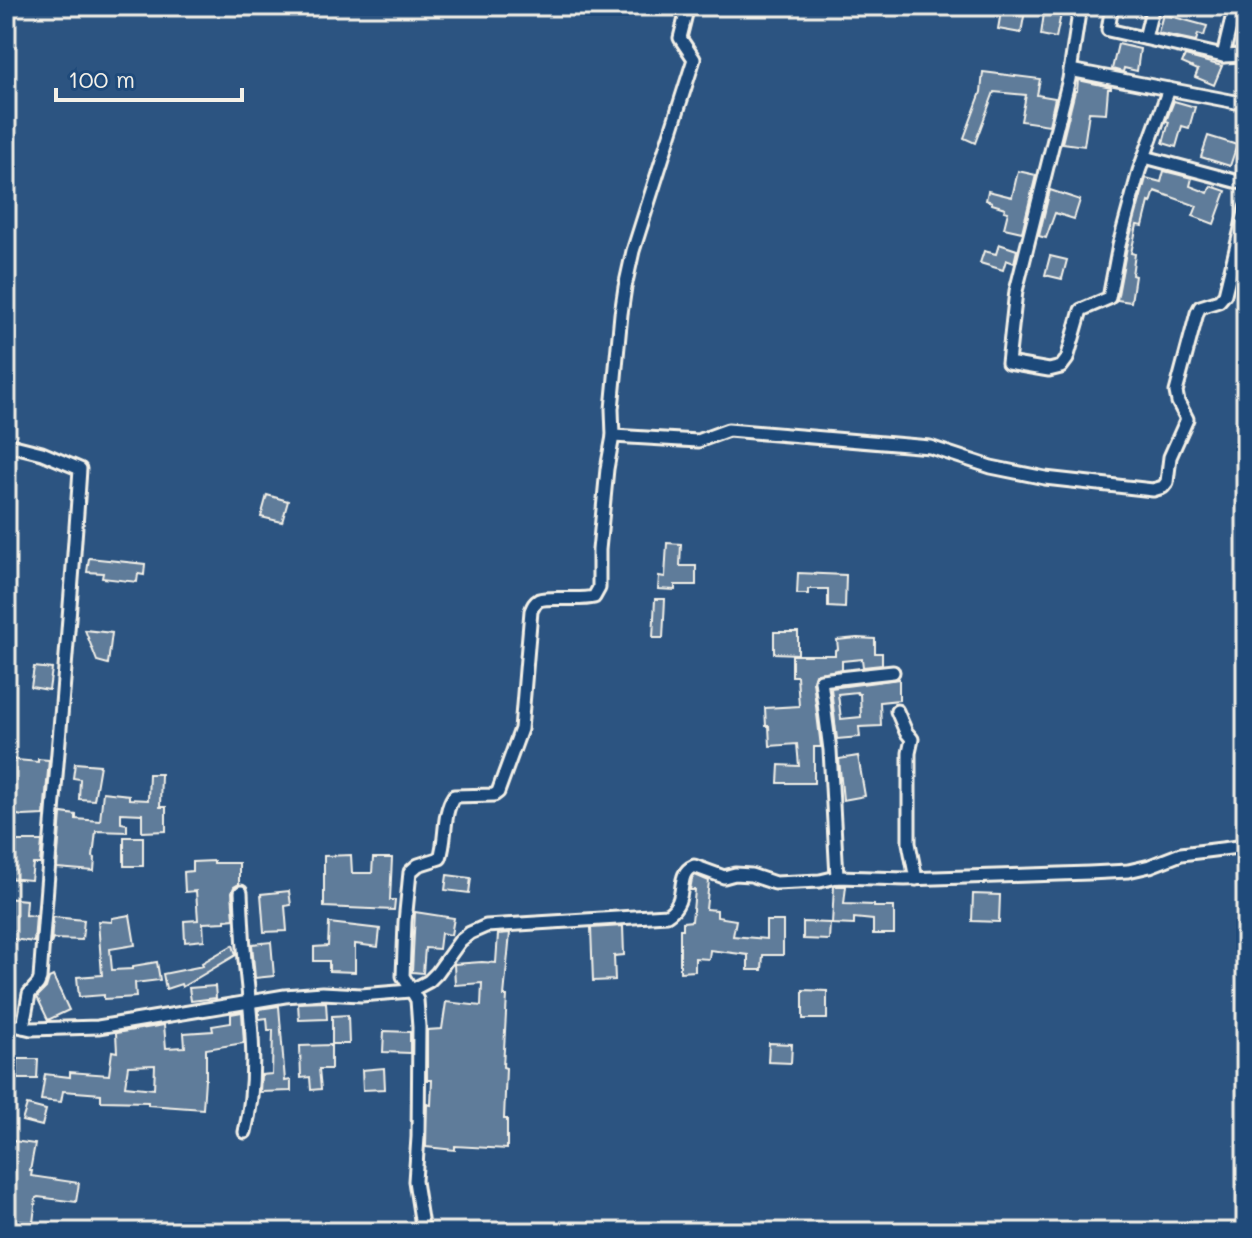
<svg xmlns="http://www.w3.org/2000/svg" width="1252" height="1238" font-family="Mali,sans-serif">
	<rect width="100%" height="100%" fill="#2c5481"/>
	<filter id="ink" filterUnits="userSpaceOnUse"><feTurbulence type="fractalNoise" baseFrequency=".0125" numOctaves="2"/><feDisplacementMap in="SourceGraphic" scale="16" xChannelSelector="R" yChannelSelector="G"/><feConvolveMatrix kernelMatrix="1 2 1 2 8 2 1 2 1" color-interpolation-filters="sRGB"/></filter>
	<g filter="url(#ink)">
		<g fill="#5e7b9a" stroke="#f4f1e8" stroke-width="2" fill-rule="evenodd">
			<polygon points="1002,6 1025,11 1021,33 998,29"/>
			<polygon points="1045,6 1071,6 1070,16 1061,14 1056,38 1041,35"/>
			<polygon points="1163,14 1207,26 1204,36 1198,34 1196,41 1158,33"/>
			<polygon points="1118,44 1140,49 1137,71 1124,68 1123,72 1112,69"/>
			<polygon points="1185,56 1222,66 1214,85 1195,77 1198,70 1182,63"/>
			<polygon points="983,72 1040,79 1037,95 1055,98 1049,125 1021,121 1026,95 994,92 975,143 964,138 981,92"/>
			<polygon points="1078,80 1111,87 1111,89 1108,89 1106,113 1089,112 1084,146 1062,143 1075,91 1077,91"/>
			<polygon points="1174,101 1195,107 1189,128 1182,126 1176,147 1163,143 1169,122 1166,121"/>
			<polygon points="1208,136 1237,145 1230,166 1201,157"/>
			<polygon points="1018,171 1036,175 1022,232 1004,228 1008,212 1004,211 1005,208 992,204 992,202 986,200 988,191 1012,197"/>
			<polygon points="1164,171 1192,178 1190,186 1208,193 1211,186 1226,191 1214,224 1193,216 1197,206 1155,191 1151,203 1149,202 1143,226 1137,225 1131,253 1135,254 1132,275 1135,276 1131,302 1117,300 1127,247 1146,178 1161,182"/>
			<polygon points="1050,190 1080,200 1074,219 1055,213 1046,238 1039,236"/>
			<polygon points="999,244 1017,250 1014,263 1006,260 1003,270 980,263 984,251 996,254"/>
			<polygon points="1050,256 1067,260 1062,279 1045,275"/>
			<polygon points="267,495 288,501 282,522 261,517"/>
			<polygon points="667,543 681,544 680,566 696,566 696,585 675,585 675,590 658,589 659,576 665,577"/>
			<polygon points="89,558 145,564 144,575 138,574 137,582 102,578 103,573 87,572"/>
			<polygon points="798,573 846,575 845,608 828,607 828,589 808,589 808,594 797,594"/>
			<polygon points="655,599 665,599 663,638 653,638"/>
			<polygon points="85,630 112,633 108,664 97,661"/>
			<polygon points="774,632 798,632 798,654 774,653"/>
			<polygon points="857,638 875,639 875,653 882,653 882,665 863,667 862,659 842,661 842,669 815,674 813,681 821,747 814,747 814,783 778,783 779,765 799,766 797,744 770,746 769,726 766,726 765,708 799,706 797,676 792,676 792,655 835,655 835,650 838,649 837,640"/>
			<polygon points="34,667 52,669 49,690 31,687"/>
			<path d="M899 679V700L880 702 881 726 859 727 860 737 837 739 831 688ZM857 692 858 694H860L861 717 841 719 838 694Z"/>
			<polygon points="858,756 865,796 843,800 839,759"/>
			<polygon points="6,759 38,762 38,759 49,760 44,815 23,816 6,813"/>
			<polygon points="75,763 100,765 94,800 79,799 80,779 73,778"/>
			<polygon points="149,774 161,774 160,807 166,807 166,831 142,832 142,814 121,813 121,823 127,824 127,832 96,831 93,857 95,858 94,871 57,868 61,813 76,815 76,819 100,821 103,792 129,795 129,799 148,800"/>
			<rect x="124" y="837" width="19" height="29"/>
			<polygon points="6,841 42,841 40,864 33,864 31,880 6,878"/>
			<polygon points="351,855 352,873 372,873 373,858 392,858 390,900 395,900 394,910 324,907 324,856"/>
			<polygon points="214,861 214,863 239,863 239,884 234,887 232,892 234,919 225,920 225,922 203,923 204,940 185,942 184,921 198,920 196,891 185,892 184,872 192,871 192,862"/>
			<polygon points="447,875 471,878 469,893 445,890"/>
			<polygon points="695,875 709,881 706,909 717,910 717,917 736,920 733,936 766,939 766,921 783,921 783,955 763,955 762,970 748,970 748,955 710,950 709,959 695,958 695,971 680,972 680,929 683,929 683,922 692,921 695,890 690,890 692,879"/>
			<polygon points="834,886 846,886 844,904 874,905 874,907 894,907 894,934 873,934 873,920 854,918 854,925 832,924"/>
			<polygon points="289,891 291,905 285,906 287,931 264,932 261,894"/>
			<polygon points="973,894 1000,895 999,922 972,921"/>
			<polygon points="6,898 26,900 25,915 36,916 34,942 6,938"/>
			<polygon points="415,912 454,918 451,935 441,933 439,949 425,948 423,973 412,972"/>
			<polygon points="130,915 135,945 110,949 112,970 133,969 133,966 157,962 160,980 135,983 136,997 104,999 104,995 79,997 77,977 102,975 98,921 112,922 112,918"/>
			<polygon points="53,917 84,920 82,940 53,939 51,944"/>
			<polygon points="803,922 830,923 829,940 803,939"/>
			<polygon points="329,923 380,929 378,947 355,944 355,972 329,971 329,961 314,961 314,947 328,946"/>
			<polygon points="623,926 624,955 614,956 615,980 593,981 591,928"/>
			<polygon points="510,933 504,996 507,996 503,1067 506,1068 504,1119 507,1119 507,1149 455,1146 455,1150 426,1147 427,1104 431,1105 432,1080 427,1080 427,1030 442,1029 446,1002 481,1006 482,983 455,985 454,964 482,962 496,963 498,934"/>
			<polygon points="271,942 274,976 255,978 252,944"/>
			<polygon points="233,945 236,955 182,987 181,984 166,989 163,974 203,966 202,963"/>
			<polygon points="53,976 69,1010 48,1020 37,997 46,988 49,978"/>
			<polygon points="215,986 216,998 191,1001 189,988"/>
			<polygon points="803,990 827,991 827,1019 803,1019"/>
			<polygon points="326,1002 327,1019 299,1020 298,1003"/>
			<polygon points="279,1006 285,1081 291,1080 291,1091 260,1092 261,1075 272,1074 273,1030 268,1030 267,1018 259,1019 259,1009"/>
			<path d="M242 1012 244 1043 206 1049V1079H205L203 1109 148 1105V1102L101 1101V1094L63 1091 61 1102 41 1100 45 1074 70 1077V1072L109 1075 112 1051 117 1052 116 1033 164 1025 166 1048 185 1047 184 1033 213 1031 212 1026 231 1023V1014ZM155 1065 154 1089 125 1086 128 1066Z"/>
			<polygon points="348,1015 349,1044 332,1044 332,1016"/>
			<polygon points="384,1031 410,1032 410,1053 383,1052"/>
			<polygon points="769,1043 792,1044 791,1063 768,1062"/>
			<polygon points="331,1045 331,1069 319,1069 321,1089 311,1090 310,1077 301,1078 300,1046"/>
			<polygon points="18,1059 38,1059 37,1079 17,1079"/>
			<polygon points="384,1068 385,1089 363,1090 362,1070"/>
			<polygon points="27,1105 46,1110 42,1126 22,1121"/>
			<polygon points="6,1140 35,1144 30,1171 32,1171 31,1176 79,1183 76,1202 38,1197 36,1198 33,1223 6,1220"/>
		</g>
		<g fill="none" stroke-linecap="round" stroke-linejoin="round">
			<g stroke="#f4f1e8" stroke-width="17">
				<g id="street">
					<polyline points="1080,6 1069,79 1016,291 1008,363 1049,370 1061,367 1067,359 1081,310 1109,298 1119,245 1139,171 1169,89"/>
					<polyline points="1112,6 1108,30 1223,56 1246,55"/>
					<polyline points="1145,38 1153,6"/>
					<polyline points="1223,56 1235,6"/>
					<polyline points="1070,70 1246,104"/>
					<polyline points="1145,157 1246,184"/>
					<polyline points="613,436 698,441 728,430 930,447 991,467 1045,478 1153,490 1163,487 1167,482 1170,457 1187,419 1178,402 1176,392 1197,313 1200,307 1219,301 1225,294 1246,208"/>
					<path d="M6 444 42 453 80 469C69 639 52 809 40 979L38 984 29 994 23 1027"/>
					<polyline points="897,711 906,732 912,739 909,753 909,843 916,879"/>
					<polyline points="837,877 830,750 821,680 893,672"/>
					<path d="M241 892C242 915 243 938 245 960 251 1017 259 1075 245 1132"/>
					<path d="M6 1023 31 1029 98 1027 285 996 322 993 361 995 410 991 429 981 437 973 460 941 470 933 486 926 667 915C691 899 673 875 694 866L724 877 735 874 751 875 775 883 820 881 837 877 905 879 1089 873 1128 871 1150 866 1181 854 1246 846"/>
					<path d="M423 1232 415 1181 418 1137 419 1027 417 1000 403 976 405 922 410 872 418 865 440 858C447 838 442 814 454 796L494 795 498 792 521 729 531 611C533 606 534 603 539 600 549 596 579 601 594 597L599 588V550L607 469 613 436 612 409 621 314 625 287 633 251 694 59 680 38 688 6"/>
				</g>
			</g>
			<use href="#street" stroke="#1f4a7a" stroke-width="11"/>
		</g>
	</g>
	<rect width="1252" height="1238" fill="none" stroke="#1f4a7a" stroke-width="32"/>
	<rect x="16" y="16" width="1220" height="1206" fill="none" stroke="#f4f1e8" stroke-width="3" filter="url(#ink)"/>
	<path d="M56 88v12h186v-12" fill="none" stroke="#f4f1e8" stroke-width="4"/>
	<text x="68" y="88" font-size="24" fill="#f4f1e8" stroke="#1f4a7a" stroke-width="6" paint-order="stroke">100 m</text>
</svg>
